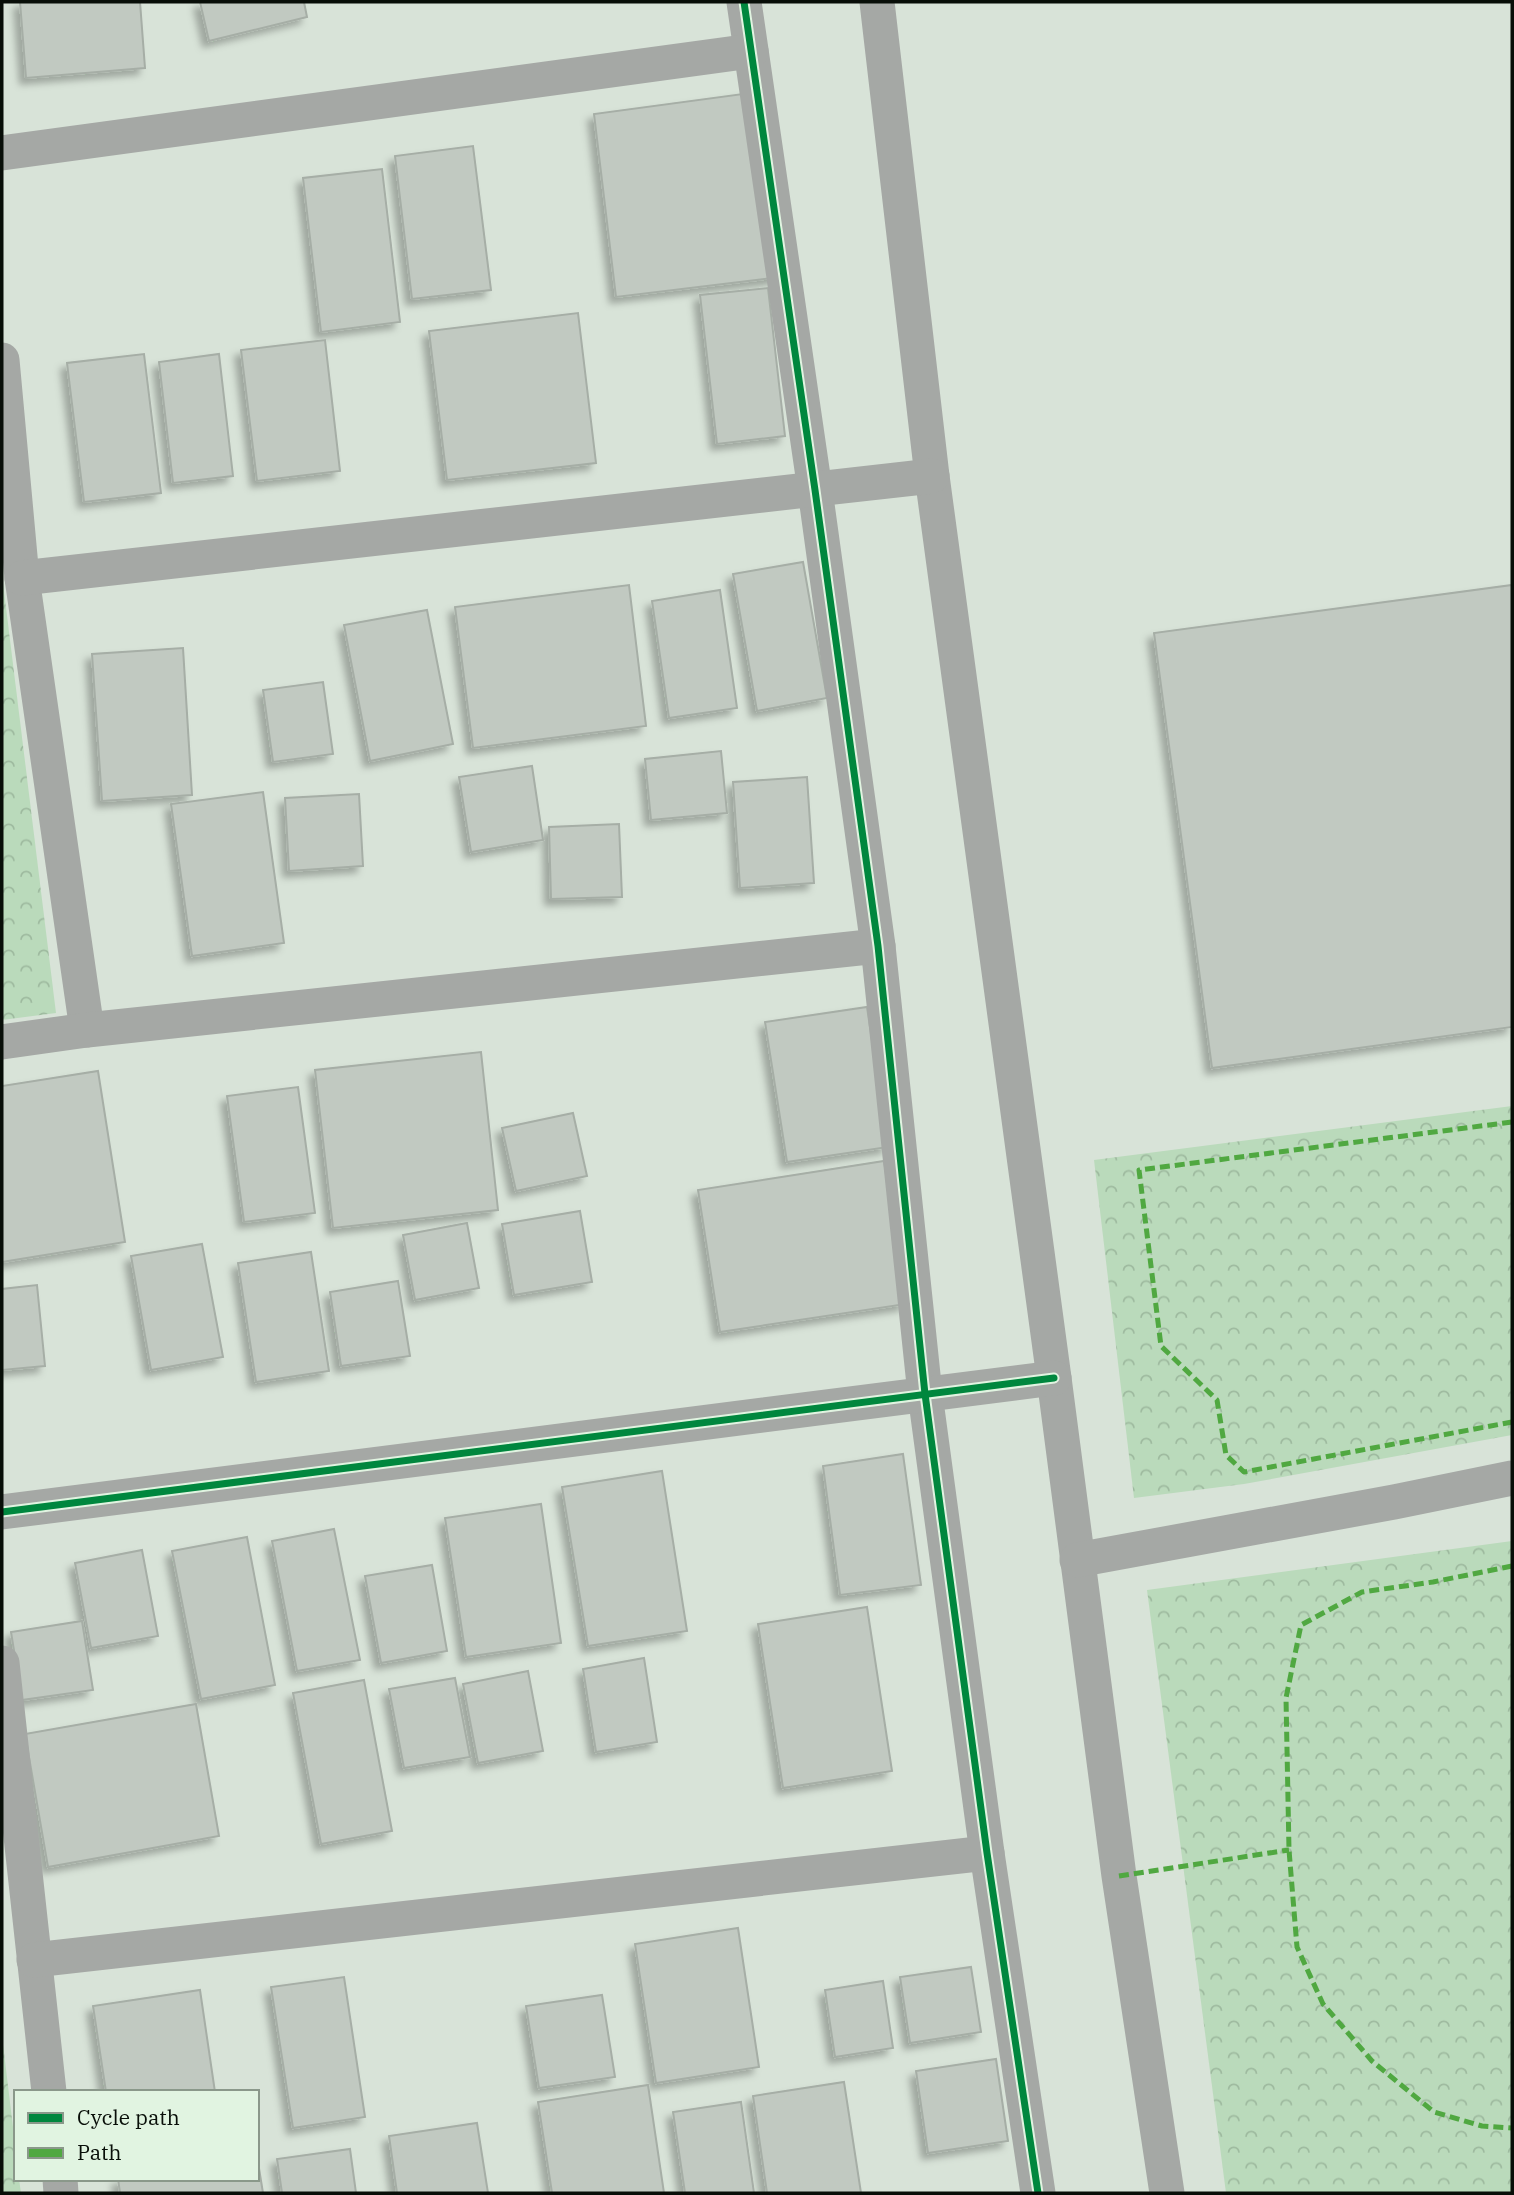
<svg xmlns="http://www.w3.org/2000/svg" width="1514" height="2195" font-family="'IBM Plex Serif',serif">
	<defs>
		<pattern id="park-crowns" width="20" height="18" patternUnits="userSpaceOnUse" patternTransform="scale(1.75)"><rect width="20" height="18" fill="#badabb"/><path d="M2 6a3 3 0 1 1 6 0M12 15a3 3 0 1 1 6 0" fill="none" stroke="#9eba9f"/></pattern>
		<filter id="shadow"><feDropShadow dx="-6" dy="6" stdDeviation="3.5" flood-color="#0004"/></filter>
	</defs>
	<rect width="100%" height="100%" fill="#d8e3d8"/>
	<g fill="url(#park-crowns)">
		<polygon points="2,575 56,1013 2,1020"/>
		<polygon points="1512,1106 1512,1435 1244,1484 1134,1498 1094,1160"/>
		<polygon points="1512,1541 1512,2193 1226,2193 1147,1590"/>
		<polygon points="2,2036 16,2152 16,2179 19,2179 21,2193 2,2193"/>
	</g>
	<g fill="#c1c9c1" stroke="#a6aea6" stroke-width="2" filter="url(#shadow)">
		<polygon points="20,2 140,2 145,68 26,78"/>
		<polygon points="200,2 304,2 307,17 209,41"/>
		<polygon points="750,93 781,277 616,297 594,114"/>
		<polygon points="473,146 491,290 412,299 395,156"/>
		<polygon points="382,169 400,322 321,332 303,178"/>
		<polygon points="768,288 785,436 717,444 700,295"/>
		<polygon points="578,313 596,463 447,480 429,331"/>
		<polygon points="325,340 340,471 257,481 241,350"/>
		<polygon points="144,354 161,493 84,502 67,363"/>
		<polygon points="219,354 233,476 173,483 159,362"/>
		<polygon points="803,562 827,698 757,711 733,574"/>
		<polygon points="629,585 646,726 473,748 455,607"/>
		<polygon points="1512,585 1512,1027 1212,1068 1154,633"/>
		<polygon points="720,590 737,708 669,718 652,601"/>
		<polygon points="427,610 453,744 370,761 344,625"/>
		<polygon points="183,648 192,795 102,801 92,654"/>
		<polygon points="323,682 333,754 273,762 263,690"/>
		<polygon points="721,751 727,813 651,820 645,759"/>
		<polygon points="532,766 543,840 471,852 459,777"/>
		<polygon points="807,777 814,883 740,888 733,782"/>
		<polygon points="263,792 284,943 192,956 171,804"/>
		<polygon points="359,794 363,866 289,871 285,798"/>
		<polygon points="619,824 622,897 551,899 549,827"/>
		<polygon points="867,1007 888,1147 787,1162 765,1022"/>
		<polygon points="481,1052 498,1210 333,1228 315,1070"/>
		<polygon points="98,1071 125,1242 2,1262 2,1086"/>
		<polygon points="298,1087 315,1213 244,1222 227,1096"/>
		<polygon points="573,1113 587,1176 516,1191 502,1128"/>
		<polygon points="884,1161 906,1304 720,1332 698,1190"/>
		<polygon points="580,1211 592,1282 514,1295 502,1224"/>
		<polygon points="467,1223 479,1288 415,1300 403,1235"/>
		<polygon points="202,1244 223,1357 151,1370 131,1256"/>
		<polygon points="311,1252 329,1371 256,1382 238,1263"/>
		<polygon points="398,1281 410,1356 341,1366 330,1292"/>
		<polygon points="37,1285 45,1366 2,1370 2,1289"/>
		<polygon points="903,1454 921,1585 840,1595 823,1466"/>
		<polygon points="662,1471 687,1631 588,1646 562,1487"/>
		<polygon points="541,1504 561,1643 466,1657 445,1518"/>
		<polygon points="334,1529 360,1660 297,1671 272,1541"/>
		<polygon points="247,1537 275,1685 201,1699 172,1551"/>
		<polygon points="142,1550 158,1636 91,1648 75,1563"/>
		<polygon points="432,1565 447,1651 381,1663 365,1576"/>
		<polygon points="867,1607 892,1771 783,1788 758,1624"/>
		<polygon points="82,1621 93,1690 22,1700 11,1632"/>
		<polygon points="644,1658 657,1742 596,1752 583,1669"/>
		<polygon points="528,1671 543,1751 478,1763 463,1684"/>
		<polygon points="455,1678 470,1757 404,1768 389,1689"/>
		<polygon points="364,1680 392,1831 321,1844 293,1693"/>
		<polygon points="196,1704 219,1836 48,1867 25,1734"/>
		<polygon points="738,1928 759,2067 656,2083 635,1944"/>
		<polygon points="971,1967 981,2032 910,2043 900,1977"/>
		<polygon points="344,1977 365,2117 293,2128 271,1987"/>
		<polygon points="883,1981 893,2048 835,2057 825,1990"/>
		<polygon points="200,1990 215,2092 106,2092 93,2006"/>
		<polygon points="602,1995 615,2077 539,2088 526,2006"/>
		<polygon points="996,2059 1008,2141 928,2153 916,2071"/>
		<polygon points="844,2082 861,2193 767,2193 753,2096"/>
		<polygon points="648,2085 664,2193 552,2193 538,2102"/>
		<polygon points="741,2102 754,2193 685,2193 673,2112"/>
		<polygon points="477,2123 488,2193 397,2193 389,2136"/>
		<polygon points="350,2149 356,2193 282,2193 277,2159"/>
		<polygon points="257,2156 263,2193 120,2193 118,2179 257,2179"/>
	</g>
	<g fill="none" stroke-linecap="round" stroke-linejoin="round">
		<g stroke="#a5a8a5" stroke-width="35">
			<polyline points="744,2 815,490 878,946 925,1394 987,1853 1038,2193"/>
			<polyline points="877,2 932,476 1054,1378 1119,1876 1167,2193"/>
			<polyline points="2,153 751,51"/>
			<polyline points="2,360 22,578 87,1030"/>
			<polyline points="22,578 932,476"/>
			<polyline points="2,1042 87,1030 878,946"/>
			<polyline points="2,1512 1054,1378"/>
			<polyline points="1077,1560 1394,1502 1512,1478"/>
			<polyline points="2,1663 49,2092"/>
			<polyline points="34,1960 987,1853"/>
			<polyline points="60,2179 61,2193"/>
		</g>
		<g stroke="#50a841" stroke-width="5" stroke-dasharray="10 5" stroke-linecap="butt">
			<polyline points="1512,1122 1139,1170 1161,1346 1217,1400 1226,1455 1244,1472 1512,1422"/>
			<polyline points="1512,1566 1433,1582 1362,1592 1301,1625 1286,1698 1289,1850 1297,1947 1323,2004 1372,2061 1434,2112 1482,2126 1512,2128"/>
			<polyline points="1119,1876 1289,1850"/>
		</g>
		<g stroke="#e1f4e1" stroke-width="11">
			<g id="cycleway">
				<polyline points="744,2 815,490 878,946 925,1394 987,1853 1038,2193"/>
				<polyline points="2,1512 1054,1378"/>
			</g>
		</g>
		<use href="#cycleway" stroke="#00873e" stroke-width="7"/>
	</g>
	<rect width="1514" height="2195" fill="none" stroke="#080e08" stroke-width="7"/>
	<rect x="14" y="2090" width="245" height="91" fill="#e1f4e1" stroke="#8a988a" stroke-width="2"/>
	<rect x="28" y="2113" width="35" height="10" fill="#00873e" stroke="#8a988a" stroke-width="2"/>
	<text x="77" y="2125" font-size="21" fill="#080e08">Cycle path</text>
	<rect x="28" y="2148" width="35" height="10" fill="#50a841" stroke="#8a988a" stroke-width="2"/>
	<text x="77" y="2160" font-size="21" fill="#080e08">Path</text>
</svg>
